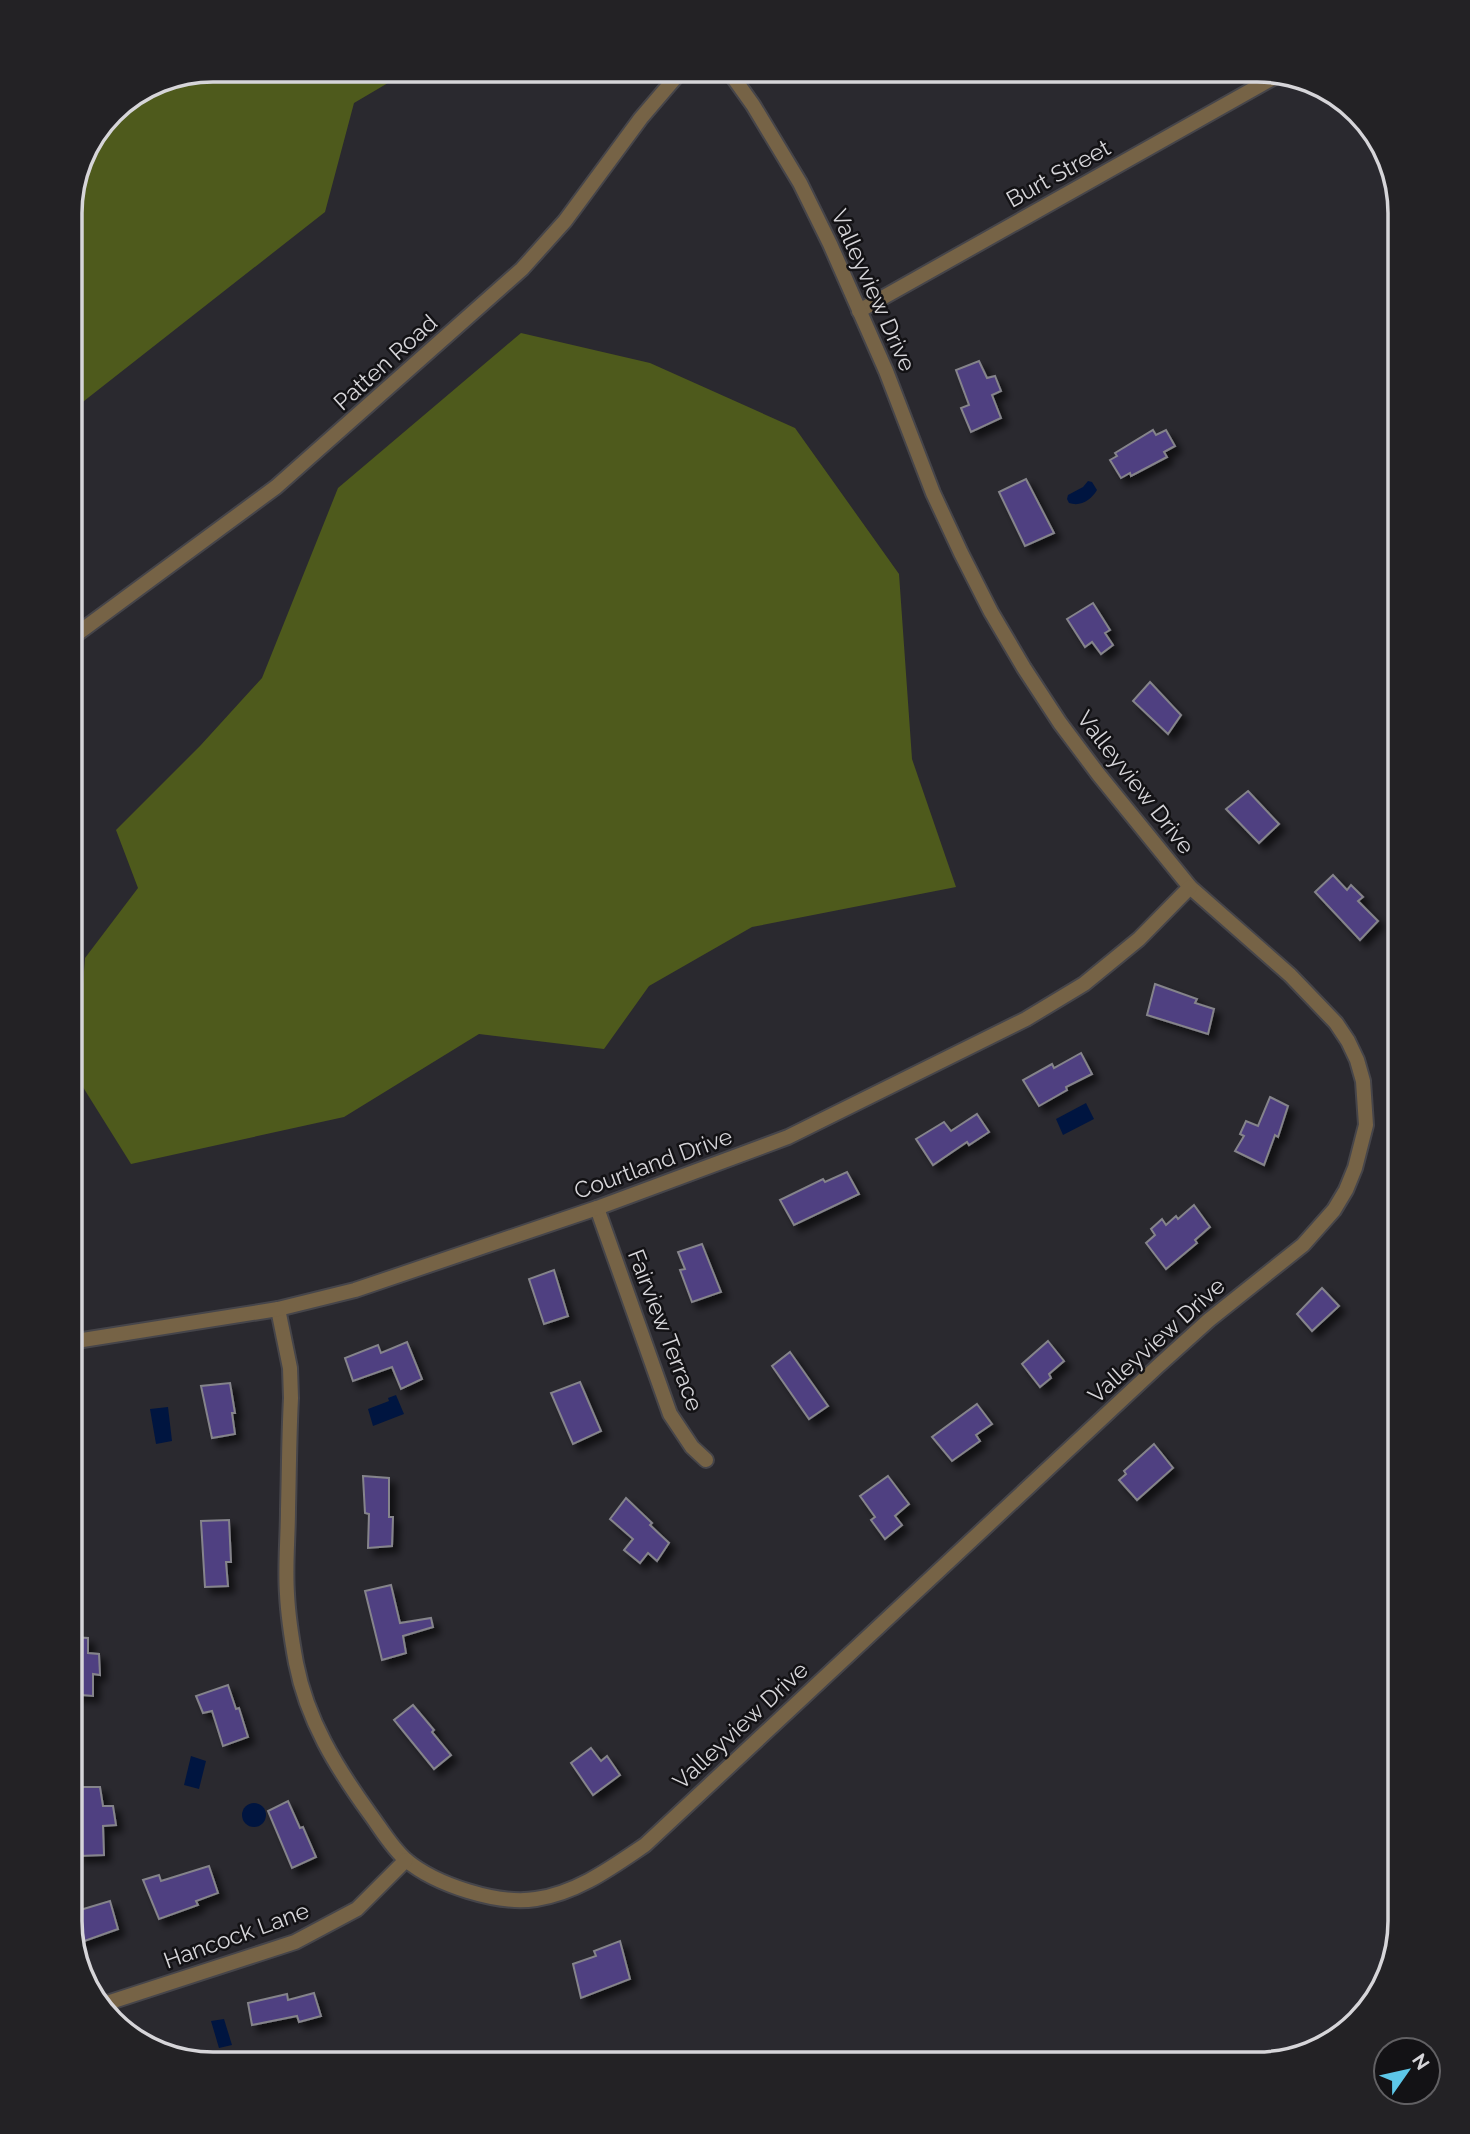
<svg xmlns="http://www.w3.org/2000/svg" width="1470" height="2134" font-family="Raleway,sans-serif">
	<defs>
		<filter id="shadow"><feDropShadow dx="6" dy="6" stdDeviation="3.5" flood-color="#0009"/></filter>
	</defs>
	<rect width="100%" height="100%" fill="#2a292f"/>
	<g fill="#4e5a1c">
		<polygon points="213,70 410,70 354,103 325,212 70,412 70,204 81,158 112,112 159,81"/>
		<polygon points="521,333 650,363 795,428 899,574 912,759 956,887 752,927 649,986 604,1049 479,1034 344,1117 131,1164 76,1076 85,958 138,888 116,830 200,746 262,678 338,488"/>
	</g>
	<g fill="#001540">
		<path d="M1088 481 1092 482 1097 490C1091 500 1081 507 1069 503L1067 499 1068 495 1083 487Z"/>
		<polygon points="1086,1103 1094,1119 1063,1135 1056,1119"/>
		<polygon points="396,1395 404,1414 373,1426 368,1409 389,1401 388,1398"/>
		<polygon points="168,1407 172,1441 156,1444 150,1409"/>
		<polygon points="191,1756 206,1761 199,1789 184,1785"/>
		<circle cx="254" cy="1815" r="12"/>
		<polygon points="224,2019 232,2045 219,2048 211,2021"/>
	</g>
	<g fill="#4f3f81" stroke="#85848b" stroke-width="2" filter="url(#shadow)">
		<polygon points="979,361 987,378 995,376 1001,391 992,395 1001,418 971,432 961,408 969,405 956,370"/>
		<polygon points="1153,430 1156,435 1166,430 1175,446 1164,452 1167,457 1131,476 1130,473 1121,478 1110,460 1117,456 1115,453"/>
		<polygon points="1026,479 1054,533 1025,546 999,492"/>
		<polygon points="1093,603 1110,630 1105,633 1113,645 1101,654 1092,642 1085,647 1067,619"/>
		<polygon points="1150,682 1181,715 1168,734 1133,701"/>
		<polygon points="1248,791 1279,824 1259,843 1226,809"/>
		<polygon points="1333,875 1347,890 1351,885 1363,897 1358,901 1378,921 1360,940 1315,892"/>
		<polygon points="1155,984 1197,999 1195,1003 1214,1009 1208,1034 1147,1015"/>
		<polygon points="1081,1053 1092,1074 1066,1087 1067,1090 1039,1106 1023,1080 1052,1064 1054,1068"/>
		<polygon points="1270,1097 1288,1106 1278,1137 1275,1135 1264,1165 1235,1151 1244,1136 1240,1134 1246,1121 1258,1126"/>
		<polygon points="977,1114 989,1132 969,1145 967,1142 933,1165 916,1139 944,1122 951,1131"/>
		<polygon points="847,1172 859,1194 794,1225 780,1200 823,1179 825,1182"/>
		<polygon points="1194,1205 1210,1227 1195,1240 1197,1243 1166,1269 1146,1243 1155,1235 1151,1229 1162,1219 1166,1225 1176,1216 1178,1219"/>
		<polygon points="702,1244 721,1292 692,1302 680,1270 685,1269 678,1252"/>
		<polygon points="554,1270 568,1316 544,1324 529,1279"/>
		<polygon points="1322,1288 1339,1306 1312,1331 1297,1314"/>
		<polygon points="1048,1341 1064,1361 1049,1374 1051,1378 1040,1387 1022,1364"/>
		<polygon points="407,1342 422,1379 401,1389 392,1367 353,1381 345,1358 378,1345 381,1353"/>
		<polygon points="790,1352 828,1406 809,1419 772,1366"/>
		<polygon points="580,1382 601,1431 573,1444 551,1393"/>
		<polygon points="230,1383 235,1413 232,1413 235,1434 212,1438 201,1386"/>
		<polygon points="977,1404 992,1424 976,1435 980,1441 952,1461 932,1437"/>
		<polygon points="1154,1444 1173,1468 1137,1500 1119,1480 1126,1474 1124,1471"/>
		<polygon points="363,1476 389,1478 389,1517 393,1517 392,1546 368,1548 369,1514 365,1513"/>
		<polygon points="888,1476 909,1504 895,1516 902,1525 885,1539 871,1520 875,1517 860,1496"/>
		<polygon points="626,1498 652,1523 650,1525 669,1543 657,1561 648,1553 640,1563 624,1550 633,1539 610,1519"/>
		<polygon points="229,1520 231,1562 226,1562 228,1586 205,1587 201,1521"/>
		<polygon points="391,1585 400,1623 431,1618 433,1627 403,1636 406,1653 382,1660 365,1591"/>
		<polygon points="70,1637 88,1638 88,1653 99,1654 100,1675 93,1674 93,1696 70,1694"/>
		<polygon points="228,1685 236,1709 239,1708 248,1737 223,1746 212,1711 203,1713 196,1696"/>
		<polygon points="413,1705 434,1730 432,1732 451,1755 434,1769 394,1720"/>
		<polygon points="591,1748 601,1761 607,1756 620,1775 593,1795 571,1763"/>
		<polygon points="70,1787 100,1787 103,1806 113,1806 116,1825 103,1826 104,1855 79,1856 70,1799"/>
		<polygon points="288,1801 300,1828 303,1827 316,1857 292,1868 268,1811"/>
		<polygon points="209,1866 218,1893 196,1901 198,1905 159,1919 143,1880 159,1875 161,1881"/>
		<polygon points="110,1901 118,1929 76,1944 70,1921 70,1913"/>
		<polygon points="620,1941 630,1979 581,1998 573,1964 596,1956 594,1951"/>
		<polygon points="314,1993 321,2016 299,2022 297,2016 252,2025 248,2003 287,1994 288,2000"/>
	</g>
	<g fill="none" stroke-linecap="round" stroke-linejoin="round">
		<g stroke="#46454a" stroke-width="18">
			<g id="street">
				<polyline points="859,311 1280,74"/>
				<polyline points="70,639 276,487 522,269 565,221 641,118 682,70"/>
				<polyline points="597,1208 670,1414 692,1447 706,1460"/>
				<path d="M278 1309 290 1368 291 1398C289 1435 289 1472 288 1509 288 1537 285 1566 287 1594 288 1616 292 1641 296 1663 307 1720 336 1767 370 1814 381 1829 392 1848 406 1860 436 1885 498 1905 536 1899 577 1893 611 1868 645 1845L1157 1367 1209 1320 1303 1245 1334 1210 1346 1190 1355 1168 1366 1125 1363 1081 1357 1060 1348 1041 1336 1023 1290 975 1190 887 1099 775 1060 723 1024 668 991 612 961 553 933 493 886 371 830 244 800 183 753 105 728 70"/>
				<polyline points="70,1342 278,1309 355,1290 597,1208 788,1137 1026,1019 1084,984 1139,939 1190,887"/>
				<polyline points="101,2005 295,1942 357,1909 406,1860"/>
			</g>
		</g>
		<use href="#street" stroke="#766346" stroke-width="14"/>
	</g>
	<g text-anchor="middle" dominant-baseline="central" stroke-width="5" stroke-linejoin="round" paint-order="stroke">
		<g font-size="23" fill="#d6d5d9" stroke="#131215">
			<text transform="translate(1058 173) rotate(-29)">Burt Street</text>
			<text transform="translate(874 290) rotate(66)">Valleyview Drive</text>
			<text transform="translate(385 362) rotate(-42)">Patten Road</text>
			<text transform="translate(1136 782) rotate(52)">Valleyview Drive</text>
			<text transform="translate(653 1163) rotate(-20)">Courtland Drive</text>
			<text transform="translate(666 1330) rotate(69)">Fairview Terrace</text>
			<text transform="translate(1156 1340) rotate(-42)">Valleyview Drive</text>
			<text transform="translate(740 1725) rotate(-43)">Valleyview Drive</text>
			<text transform="translate(236 1935) rotate(-20)">Hancock Lane</text>
		</g>
	</g>
	<path d="M0 0H1470V2134H0ZM213 82H1257A131 131 0 0 1 1388 213V1921A131 131 0 0 1 1257 2052H213A131 131 0 0 1 82 1921V213A131 131 0 0 1 213 82Z" fill="#232225" fill-rule="evenodd"/>
	<path fill="none" stroke="#d6d5d9" stroke-width="3.5" d="M213 82H1257A131 131 0 0 1 1388 213V1921A131 131 0 0 1 1257 2052H213A131 131 0 0 1 82 1921V213A131 131 0 0 1 213 82Z"/>
	<g transform="translate(1407 2071) rotate(56)"><circle r="33" fill="#131215" stroke="#616063" stroke-width="2"/>
	<path d="M0-5L12 26L0 18L-12 26Z" fill="#5dc7e8"/>
	<text y="-10" font-size="19" font-weight="bold" text-anchor="middle" fill="#d6d5d9">N</text>
	</g>
</svg>
